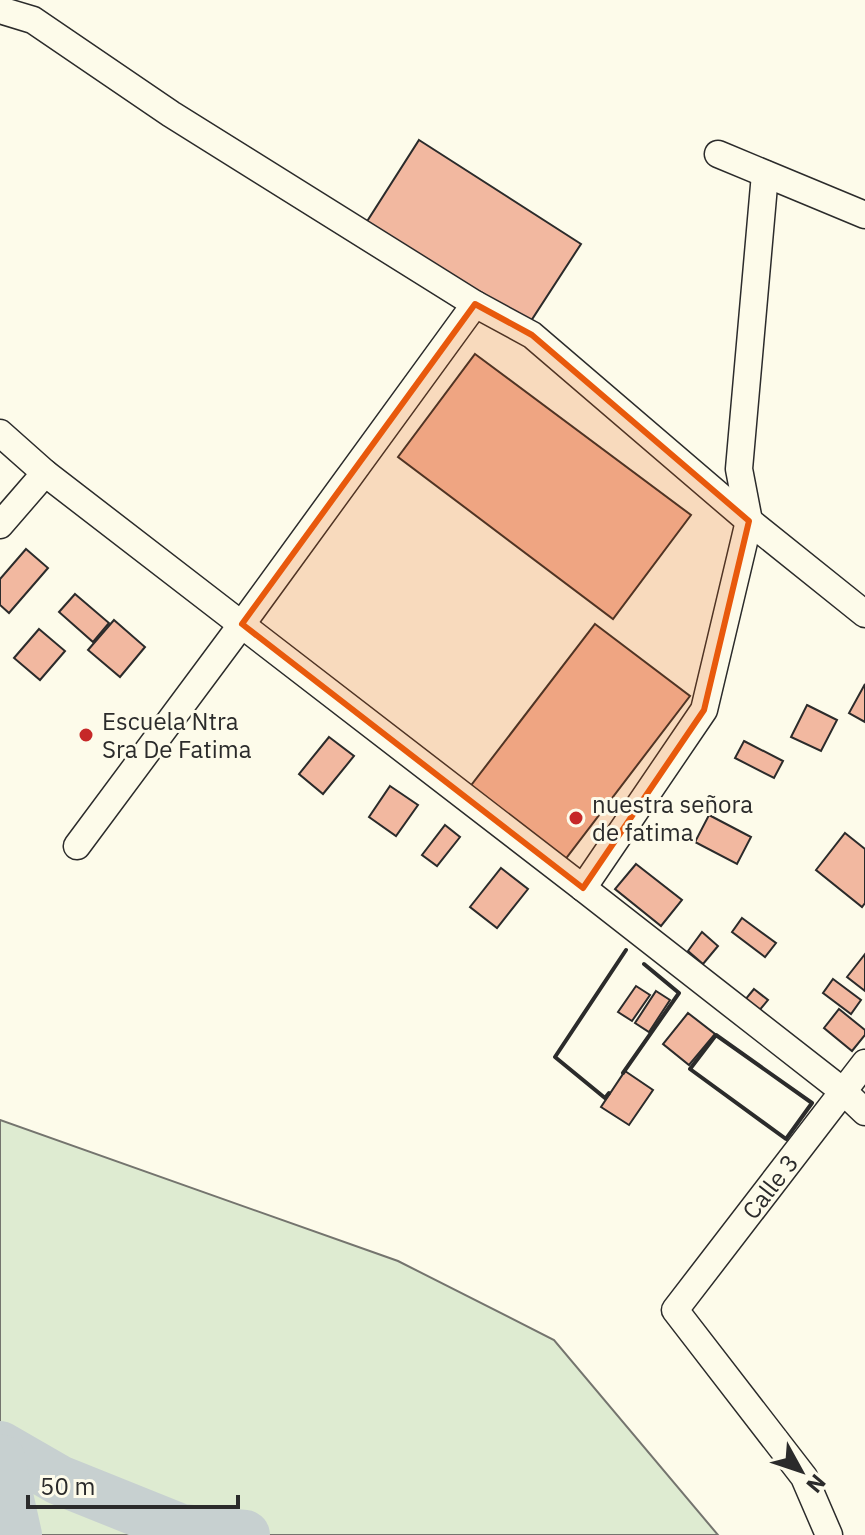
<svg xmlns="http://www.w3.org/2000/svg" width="865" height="1535" font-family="'IBM Plex Sans',sans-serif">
	<rect width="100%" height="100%" fill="#fdfbea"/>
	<polygon fill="#deebd1" stroke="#74746e" stroke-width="2" points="0,1120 398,1261 554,1340 718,1535 0,1535"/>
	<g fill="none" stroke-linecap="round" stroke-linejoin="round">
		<g stroke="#c7d0d0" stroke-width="50">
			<polyline points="0,1446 59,1480 181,1529 245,1535"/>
			<polyline points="0,1459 17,1535"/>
		</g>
	</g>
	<g fill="#f2b8a0" stroke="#2b2b2b" stroke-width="2">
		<polygon points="419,140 581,244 527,327 366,223"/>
		<polygon points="475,354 691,515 613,619 398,457"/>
		<polygon points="26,549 48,568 9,613 0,605 0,579"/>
		<polygon points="75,594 109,623 93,642 59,612"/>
		<polygon points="114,620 145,647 120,677 88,650"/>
		<polygon points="595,624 690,696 564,861 469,788"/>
		<polygon points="39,629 65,651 40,680 14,658"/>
		<polygon points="865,684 865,722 849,713"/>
		<polygon points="807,705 837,720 821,751 791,737"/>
		<polygon points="329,737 354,756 323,794 299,774"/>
		<polygon points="744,741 783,761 774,778 735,758"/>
		<polygon points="390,786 418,805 396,836 369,817"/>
		<polygon points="709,815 751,837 737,864 695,842"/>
		<polygon points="445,825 460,837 437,866 422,855"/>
		<polygon points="845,833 865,849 865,903 862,907 816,870"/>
		<polygon points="636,864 682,900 661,926 615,889"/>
		<polygon points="501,868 528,889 497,928 470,907"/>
		<polygon points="742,918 776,943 765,957 732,932"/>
		<polygon points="702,932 718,946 703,964 688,951"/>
		<polygon points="865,954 865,991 847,977"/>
		<polygon points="833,979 861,1000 851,1014 823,993"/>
		<polygon points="636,986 650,995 632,1021 618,1012"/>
		<polygon points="754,989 768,1000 758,1012 744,1001"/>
		<polygon points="656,991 670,1000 649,1032 635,1023"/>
		<polygon points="839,1009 865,1030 865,1035 852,1051 824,1028"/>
		<polygon points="688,1013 715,1034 689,1065 663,1044"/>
		<polygon points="625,1071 653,1090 629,1125 601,1107"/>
	</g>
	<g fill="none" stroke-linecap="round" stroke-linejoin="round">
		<g stroke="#2b2b2b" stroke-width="29">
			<g id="street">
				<polyline points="0,10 33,20 171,114 475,304 532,335 749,521 865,614"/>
				<polyline points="718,154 865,215"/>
				<polyline points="0,433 45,473 583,888 844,1092 865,1112"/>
				<polyline points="0,525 45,473"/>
				<polyline points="77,846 242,624 475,304"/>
				<polyline points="583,888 704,710 749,521 739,469 765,174"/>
				<path id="s1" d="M829 1535 804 1477 675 1310 865 1063"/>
			</g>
		</g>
		<use href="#street" stroke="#fdfbea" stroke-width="26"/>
		<g stroke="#2b2b2b" stroke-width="4">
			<polygon points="716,1035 812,1103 786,1139 690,1069"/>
			<polyline points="623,1073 679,993 644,964"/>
			<polyline points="609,1093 605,1098 555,1057 626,950"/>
		</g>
	</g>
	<path fill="#e8590c" fill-opacity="0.2" stroke="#e8590c" stroke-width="6" stroke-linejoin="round" d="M475 304 532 335 749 521 704 710 583 888 242 624Z"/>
	<g fill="#c62828" stroke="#fdfbea" stroke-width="3">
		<circle cx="86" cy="735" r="8"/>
		<circle cx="576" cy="818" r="8"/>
	</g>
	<g text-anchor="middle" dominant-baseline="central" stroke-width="6" stroke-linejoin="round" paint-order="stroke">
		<g font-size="24" fill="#2b2b2b" stroke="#fdfbea" text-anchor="start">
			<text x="102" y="721">Escuela Ntra<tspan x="102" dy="28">Sra De Fatima</tspan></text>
			<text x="592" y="804">nuestra señora<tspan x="592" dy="28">de fatima</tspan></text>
		</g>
		<g font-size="24" fill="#2b2b2b" stroke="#fdfbea">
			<text stroke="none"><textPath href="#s1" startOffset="430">Calle 3</textPath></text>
		</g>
	</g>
	<g transform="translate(801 1471) rotate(130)" stroke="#fdfbea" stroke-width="6" paint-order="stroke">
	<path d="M0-6L14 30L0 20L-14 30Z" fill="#2b2b2b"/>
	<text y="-12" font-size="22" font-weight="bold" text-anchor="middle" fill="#2b2b2b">N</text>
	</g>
	<path d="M28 1495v12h210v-12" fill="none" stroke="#2b2b2b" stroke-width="4"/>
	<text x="40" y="1495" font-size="24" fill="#2b2b2b" stroke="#fdfbea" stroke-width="6" paint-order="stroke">50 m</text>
</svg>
